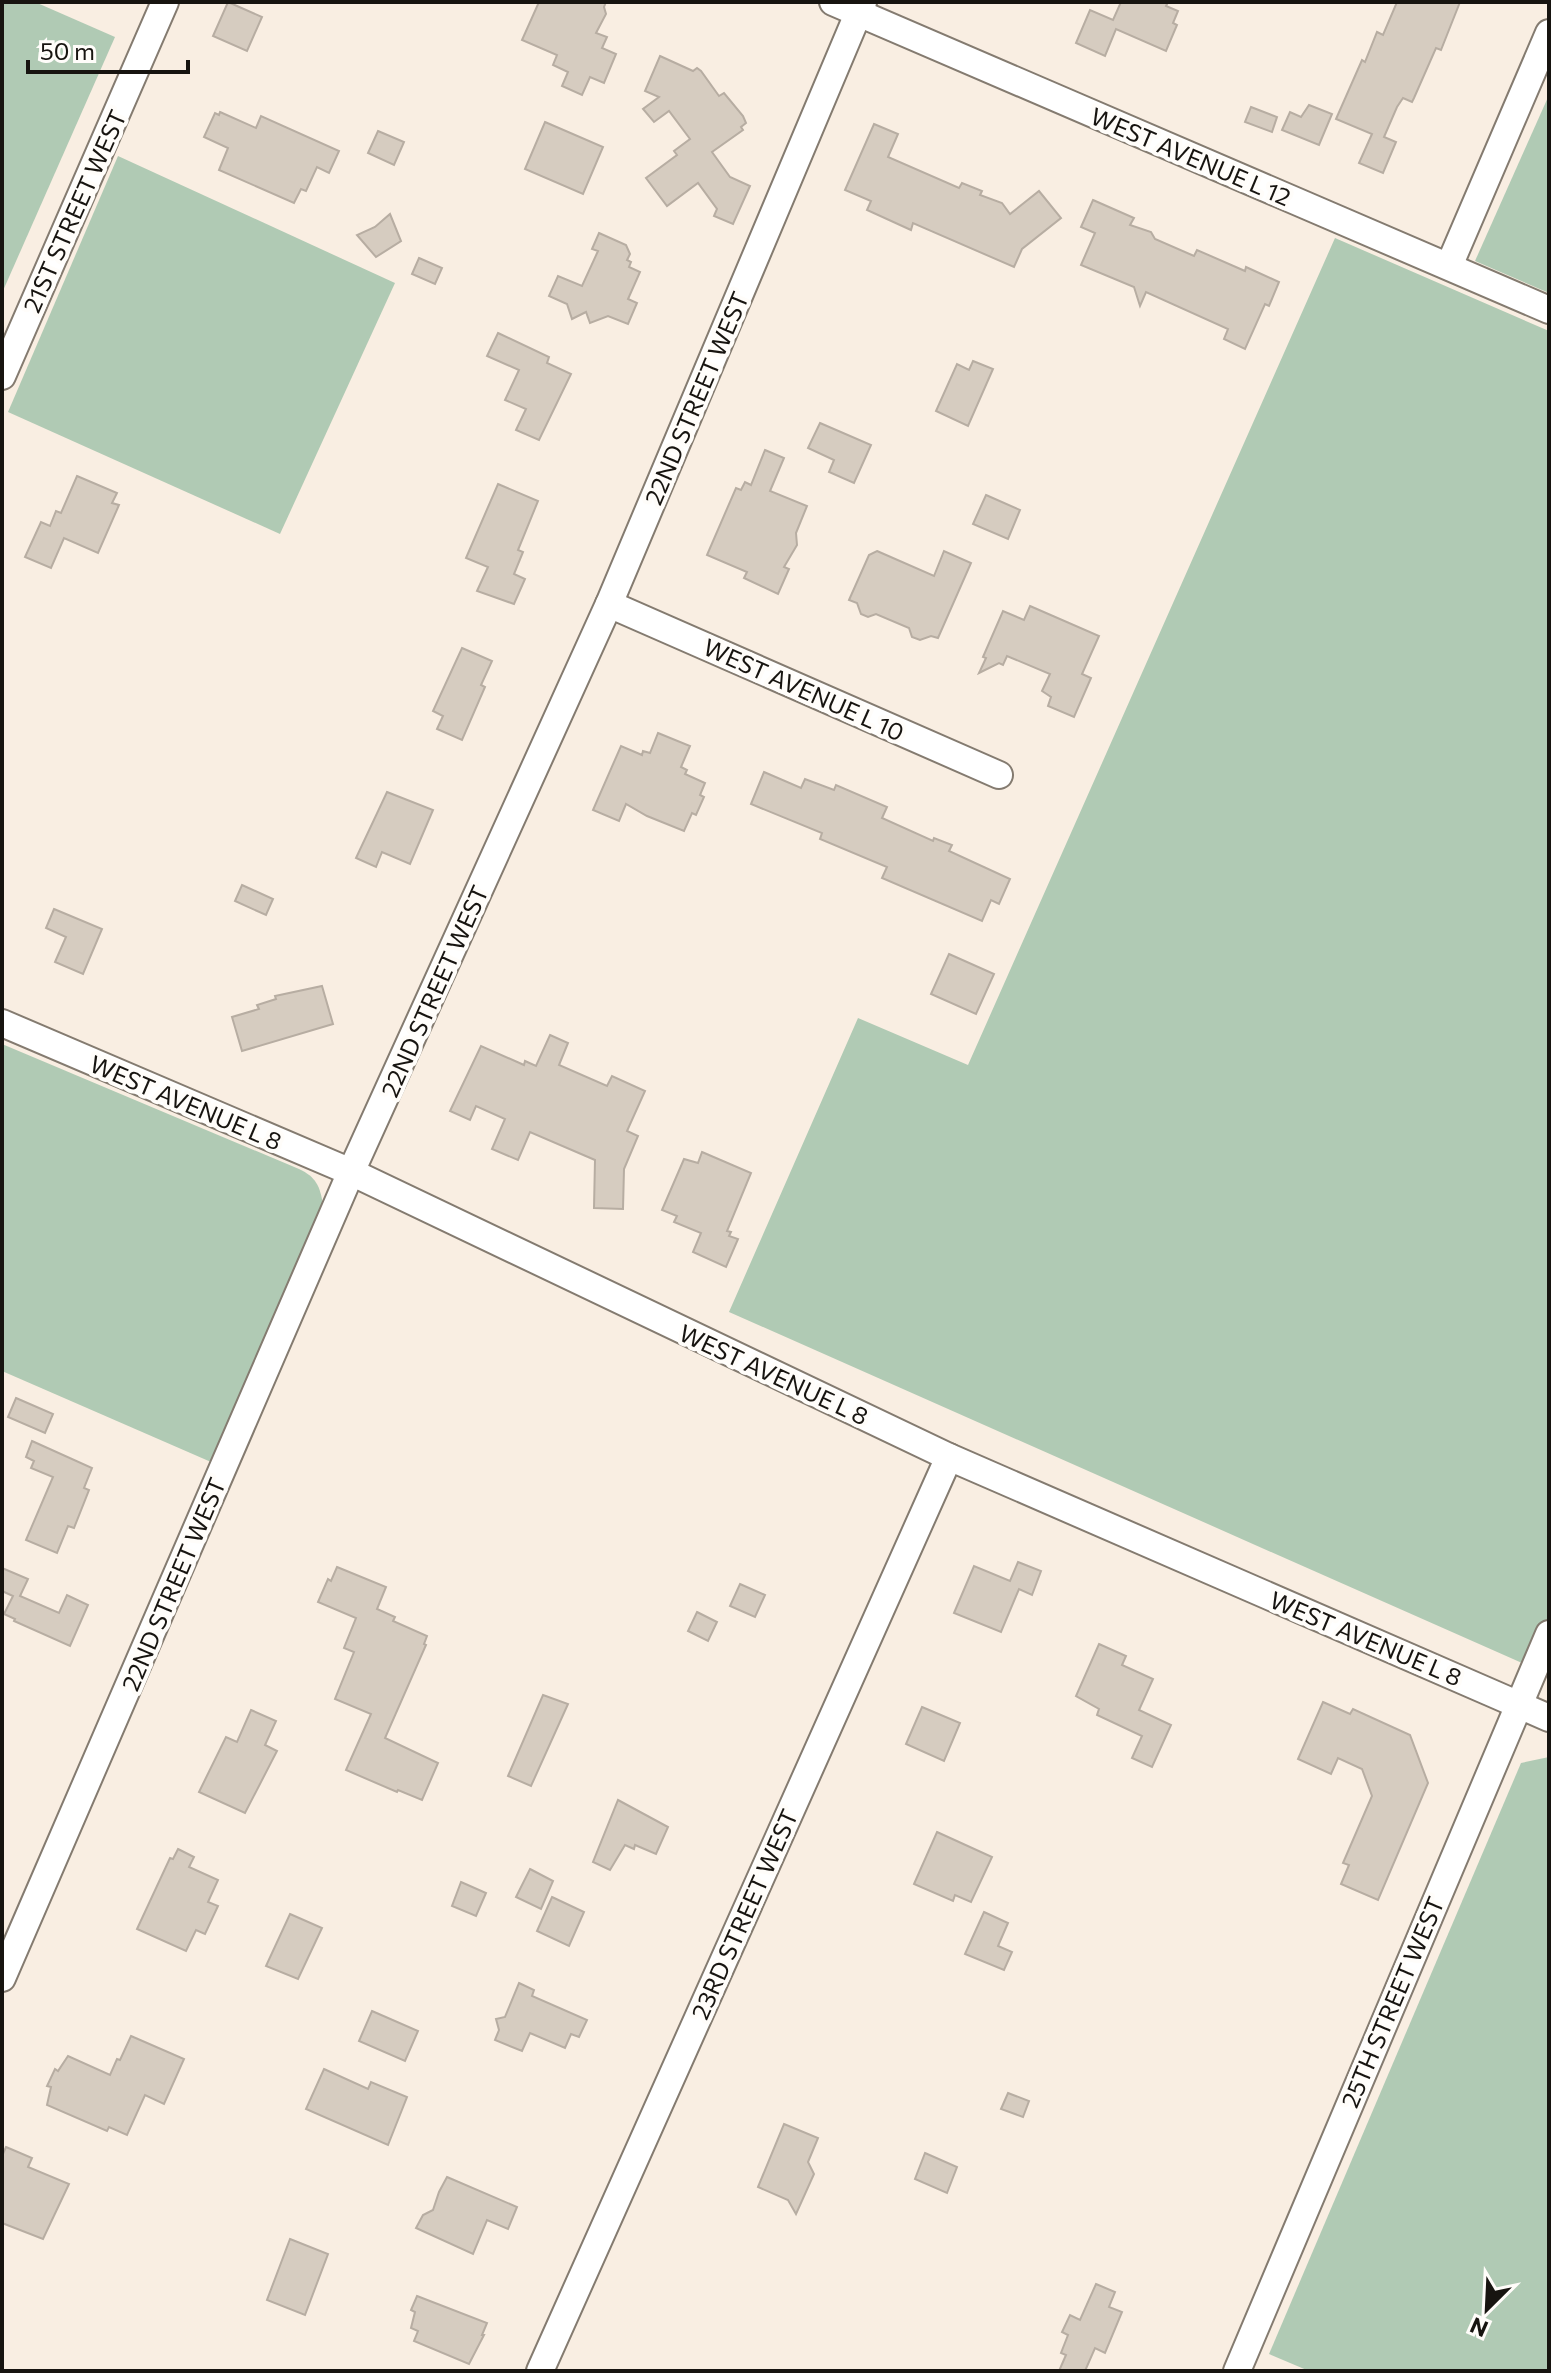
<svg xmlns="http://www.w3.org/2000/svg" width="1551" height="2373" font-family="Commissioner,sans-serif">
	<rect width="100%" height="100%" fill="#f9eee2"/>
	<g fill="#b0cab4">
		<polygon points="2,2 35,2 115,37 2,293"/>
		<polygon points="1549,95 1549,293 1475,261"/>
		<polygon points="118,156 395,283 280,534 8,412"/>
		<polygon points="1335,238 1549,331 1549,1675 729,1312 858,1018 968,1065"/>
		<path d="M2 1044 299 1169C316 1177 320 1186 323 1205L211 1462 2 1371Z"/>
		<polygon points="1549,1757 1549,2371 1309,2371 1269,2354 1521,1763"/>
	</g>
	<g fill="#d6ccc0" stroke="#b7ada2" stroke-width="2">
		<polygon points="228,2 262,17 247,51 213,36"/>
		<polygon points="539,2 606,2 604,7 606,14 596,33 607,37 602,48 616,54 604,83 590,77 582,95 562,86 568,72 553,65 557,55 522,40"/>
		<polygon points="1121,2 1168,2 1166,6 1178,11 1173,23 1177,25 1166,51 1116,29 1105,56 1076,43 1090,10 1113,20"/>
		<polygon points="1397,2 1460,2 1441,50 1436,48 1414,98 1412,102 1403,98 1397,107 1384,137 1396,142 1383,173 1359,163 1372,134 1336,119 1362,60 1365,62 1377,32 1383,35"/>
		<polygon points="660,56 693,71 697,68 701,71 719,96 724,93 743,116 746,123 741,127 743,130 712,152 730,177 750,186 733,224 714,216 717,209 698,183 667,206 646,178 677,155 674,151 690,139 669,111 654,122 643,109 659,97 645,91"/>
		<polygon points="1309,105 1332,114 1319,145 1282,130 1290,112 1301,117"/>
		<polygon points="1251,107 1277,117 1272,132 1245,122"/>
		<polygon points="220,112 256,128 261,116 339,151 329,173 317,167 306,191 301,189 294,203 219,170 228,148 204,137 215,113 219,115"/>
		<polygon points="545,122 603,147 583,194 525,169"/>
		<polygon points="874,124 898,134 888,157 959,188 962,183 982,191 980,195 1002,203 1010,214 1039,191 1061,218 1022,249 1014,267 913,223 911,230 867,210 871,201 845,190"/>
		<polygon points="378,131 404,142 394,165 368,153"/>
		<polygon points="1093,200 1134,218 1130,225 1151,232 1155,239 1194,256 1197,250 1245,271 1246,267 1279,282 1269,306 1265,304 1245,349 1224,339 1228,329 1146,292 1140,306 1134,287 1081,265 1095,233 1081,227"/>
		<polygon points="390,214 401,241 376,257 357,235 375,227"/>
		<polygon points="599,233 626,245 630,254 627,260 631,262 629,267 640,272 628,299 637,303 628,324 608,316 590,323 586,312 572,319 567,304 549,296 558,276 582,286 598,251 592,249"/>
		<polygon points="419,258 442,268 435,284 412,274"/>
		<polygon points="498,333 549,357 547,363 571,374 539,440 516,430 526,409 505,400 519,370 487,356"/>
		<polygon points="973,361 993,369 968,426 936,411 957,364 969,370"/>
		<polygon points="820,423 871,445 854,483 829,472 834,460 808,448"/>
		<polygon points="765,450 784,458 770,491 807,506 796,533 797,545 784,567 789,569 778,594 744,578 747,572 707,555 736,488 741,490 745,482 751,485"/>
		<polygon points="77,476 117,493 112,503 119,505 98,553 64,538 51,568 25,557 41,522 50,526 56,511 61,513"/>
		<polygon points="498,484 538,501 518,550 523,552 514,574 525,579 514,604 477,591 488,567 466,558"/>
		<polygon points="986,495 1020,510 1008,539 973,524"/>
		<polygon points="877,551 934,576 944,551 971,563 938,638 931,636 920,640 912,637 909,628 876,614 868,617 861,614 857,603 849,600 869,555"/>
		<polygon points="1030,606 1099,636 1082,674 1091,678 1074,717 1048,706 1051,697 1042,691 1050,674 1007,656 1003,665 999,663 979,673 986,658 983,657 1003,611 1024,620"/>
		<polygon points="462,648 492,661 481,685 485,687 462,740 437,729 443,716 433,711"/>
		<polygon points="658,733 690,746 681,767 687,770 685,774 705,783 700,795 704,797 696,815 692,813 684,831 647,816 626,804 619,821 593,810 621,746 642,755 643,751 650,753"/>
		<polygon points="764,772 801,788 805,779 834,790 836,785 887,807 882,818 933,841 934,838 952,845 949,851 1010,879 999,904 991,900 982,921 882,878 887,867 820,839 822,833 751,804"/>
		<polygon points="387,792 433,810 410,864 382,852 376,867 356,858"/>
		<polygon points="242,885 273,899 266,915 235,901"/>
		<polygon points="54,909 102,929 83,974 55,962 66,937 46,928"/>
		<polygon points="949,954 994,974 976,1014 931,994"/>
		<polygon points="322,986 333,1024 242,1051 232,1017 259,1009 257,1005 276,999 275,996"/>
		<polygon points="550,1035 568,1043 559,1065 607,1086 612,1076 645,1091 627,1131 638,1136 624,1169 623,1209 594,1208 595,1160 530,1132 518,1160 492,1149 505,1119 476,1106 470,1120 450,1111 481,1046 524,1065 525,1061 536,1066"/>
		<polygon points="702,1152 751,1173 727,1231 731,1232 729,1236 738,1239 726,1267 693,1252 701,1233 674,1222 677,1216 662,1210 684,1159 698,1163"/>
		<polygon points="16,1398 53,1414 45,1433 8,1417"/>
		<polygon points="32,1441 92,1468 84,1488 89,1490 74,1528 68,1526 57,1553 26,1540 53,1477 31,1468 34,1461 26,1457"/>
		<polygon points="1018,1562 1041,1571 1032,1595 1019,1589 1001,1632 954,1613 974,1566 1010,1581"/>
		<polygon points="337,1567 386,1587 377,1609 395,1617 393,1621 427,1636 424,1644 426,1645 385,1738 438,1763 422,1800 398,1790 397,1792 346,1770 371,1714 335,1699 354,1652 344,1648 356,1618 318,1602 328,1579 331,1581"/>
		<polygon points="2,1568 28,1579 20,1596 59,1613 67,1595 88,1605 70,1646 14,1621 15,1619 4,1614 13,1596 2,1591"/>
		<polygon points="740,1584 765,1595 755,1617 730,1606"/>
		<polygon points="697,1612 717,1622 708,1641 688,1631"/>
		<polygon points="1099,1644 1126,1656 1122,1665 1153,1679 1139,1710 1171,1725 1152,1767 1132,1758 1142,1736 1097,1715 1099,1709 1076,1696"/>
		<polygon points="543,1695 568,1704 531,1786 508,1776"/>
		<polygon points="1323,1702 1350,1714 1353,1709 1410,1735 1428,1783 1378,1900 1341,1884 1349,1865 1343,1863 1372,1796 1362,1769 1338,1758 1331,1774 1298,1759"/>
		<polygon points="922,1707 960,1723 944,1761 906,1744"/>
		<polygon points="251,1710 276,1721 265,1745 277,1751 245,1813 199,1792 226,1737 237,1742"/>
		<polygon points="618,1800 668,1827 656,1854 635,1845 634,1849 625,1845 610,1870 593,1862"/>
		<polygon points="937,1832 992,1857 971,1902 955,1895 953,1901 914,1884"/>
		<polygon points="178,1849 194,1857 189,1867 218,1880 208,1902 218,1906 205,1934 196,1930 186,1951 137,1929 170,1858 173,1859"/>
		<polygon points="530,1869 553,1881 541,1909 516,1897"/>
		<polygon points="461,1882 486,1893 476,1916 452,1906"/>
		<polygon points="552,1897 584,1912 569,1946 537,1931"/>
		<polygon points="984,1912 1008,1923 998,1946 1012,1952 1004,1970 965,1954"/>
		<polygon points="290,1914 322,1928 298,1979 266,1966"/>
		<polygon points="519,1983 534,1990 532,1996 587,2020 579,2037 571,2034 565,2048 530,2033 522,2051 495,2040 499,2030 496,2019 505,2017"/>
		<polygon points="372,2011 418,2031 405,2061 359,2041"/>
		<polygon points="131,2036 184,2059 164,2104 145,2095 127,2135 109,2127 107,2131 47,2105 51,2087 47,2086 55,2069 58,2071 68,2056 110,2075 117,2059 120,2060"/>
		<polygon points="324,2069 368,2089 371,2082 407,2097 388,2145 306,2109"/>
		<polygon points="1008,2093 1029,2101 1023,2117 1001,2109"/>
		<polygon points="784,2124 818,2138 808,2162 814,2174 796,2214 788,2200 758,2187"/>
		<polygon points="6,2147 32,2158 28,2167 69,2184 43,2239 2,2223 2,2156"/>
		<polygon points="925,2153 957,2167 947,2193 915,2179"/>
		<polygon points="447,2177 517,2207 508,2229 487,2220 473,2254 416,2228 423,2215 433,2210 439,2192"/>
		<polygon points="290,2239 328,2254 305,2315 267,2300"/>
		<polygon points="1096,2284 1115,2292 1109,2307 1122,2312 1105,2353 1095,2348 1085,2371 1059,2371 1066,2355 1061,2353 1068,2335 1062,2332 1070,2315 1080,2320"/>
		<polygon points="417,2296 487,2323 482,2335 484,2335 469,2364 414,2341 418,2331 411,2328 415,2312 411,2310"/>
	</g>
	<g fill="none" stroke-linecap="round" stroke-linejoin="round">
		<g stroke="#847b70" stroke-width="30">
			<g id="minor">
				<polyline points="833,2 1549,310"/>
				<polyline points="1449,266 1549,33"/>
				<polyline points="2,376 165,2"/>
				<polyline points="609,604 999,775"/>
				<polyline points="2,1023 351,1172 949,1457 1549,1718"/>
				<polyline points="2,1978 351,1172 609,604 863,2"/>
				<polyline points="540,2371 949,1457"/>
				<polyline points="1237,2371 1549,1634"/>
			</g>
		</g>
		<use href="#minor" stroke="#fff" stroke-width="26"/>
	</g>
	<g text-anchor="middle" dominant-baseline="central" stroke-width="8" stroke-linejoin="round" paint-order="stroke">
		<g font-size="24" fill="#171410" stroke="#fffdfa">
			<text transform="translate(1191 156) rotate(23)">WEST AVENUE L 12</text>
			<text transform="translate(74 211) rotate(-66)">21ST STREET WEST</text>
			<text transform="translate(696 398) rotate(-67)">22ND STREET WEST</text>
			<text transform="translate(804 689) rotate(24)">WEST AVENUE L 10</text>
			<text transform="translate(434 991) rotate(-66)">22ND STREET WEST</text>
			<text transform="translate(186 1102) rotate(23)">WEST AVENUE L 8</text>
			<text transform="translate(774 1374) rotate(25)">WEST AVENUE L 8</text>
			<text transform="translate(173 1584) rotate(-67)">22ND STREET WEST</text>
			<text transform="translate(1366 1638) rotate(23)">WEST AVENUE L 8</text>
			<text transform="translate(744 1914) rotate(-66)">23RD STREET WEST</text>
			<text transform="translate(1392 2002) rotate(-67)">25TH STREET WEST</text>
		</g>
	</g>
	<rect width="1551" height="2373" fill="none" stroke="#171410" stroke-width="8"/>
	<g transform="translate(1487 2309) rotate(204)" stroke="#fffdfa" stroke-width="6" paint-order="stroke">
	<path d="M0-6L14 30L0 20L-14 30Z" fill="#171410"/>
	<text y="-12" font-size="22" font-weight="bold" text-anchor="middle" fill="#171410">N</text>
	</g>
	<path d="M28 60v12h160v-12" fill="none" stroke="#171410" stroke-width="4"/>
	<text x="40" y="60" font-size="24" fill="#171410" stroke="#fffdfa" stroke-width="6" paint-order="stroke">50 m</text>
</svg>
